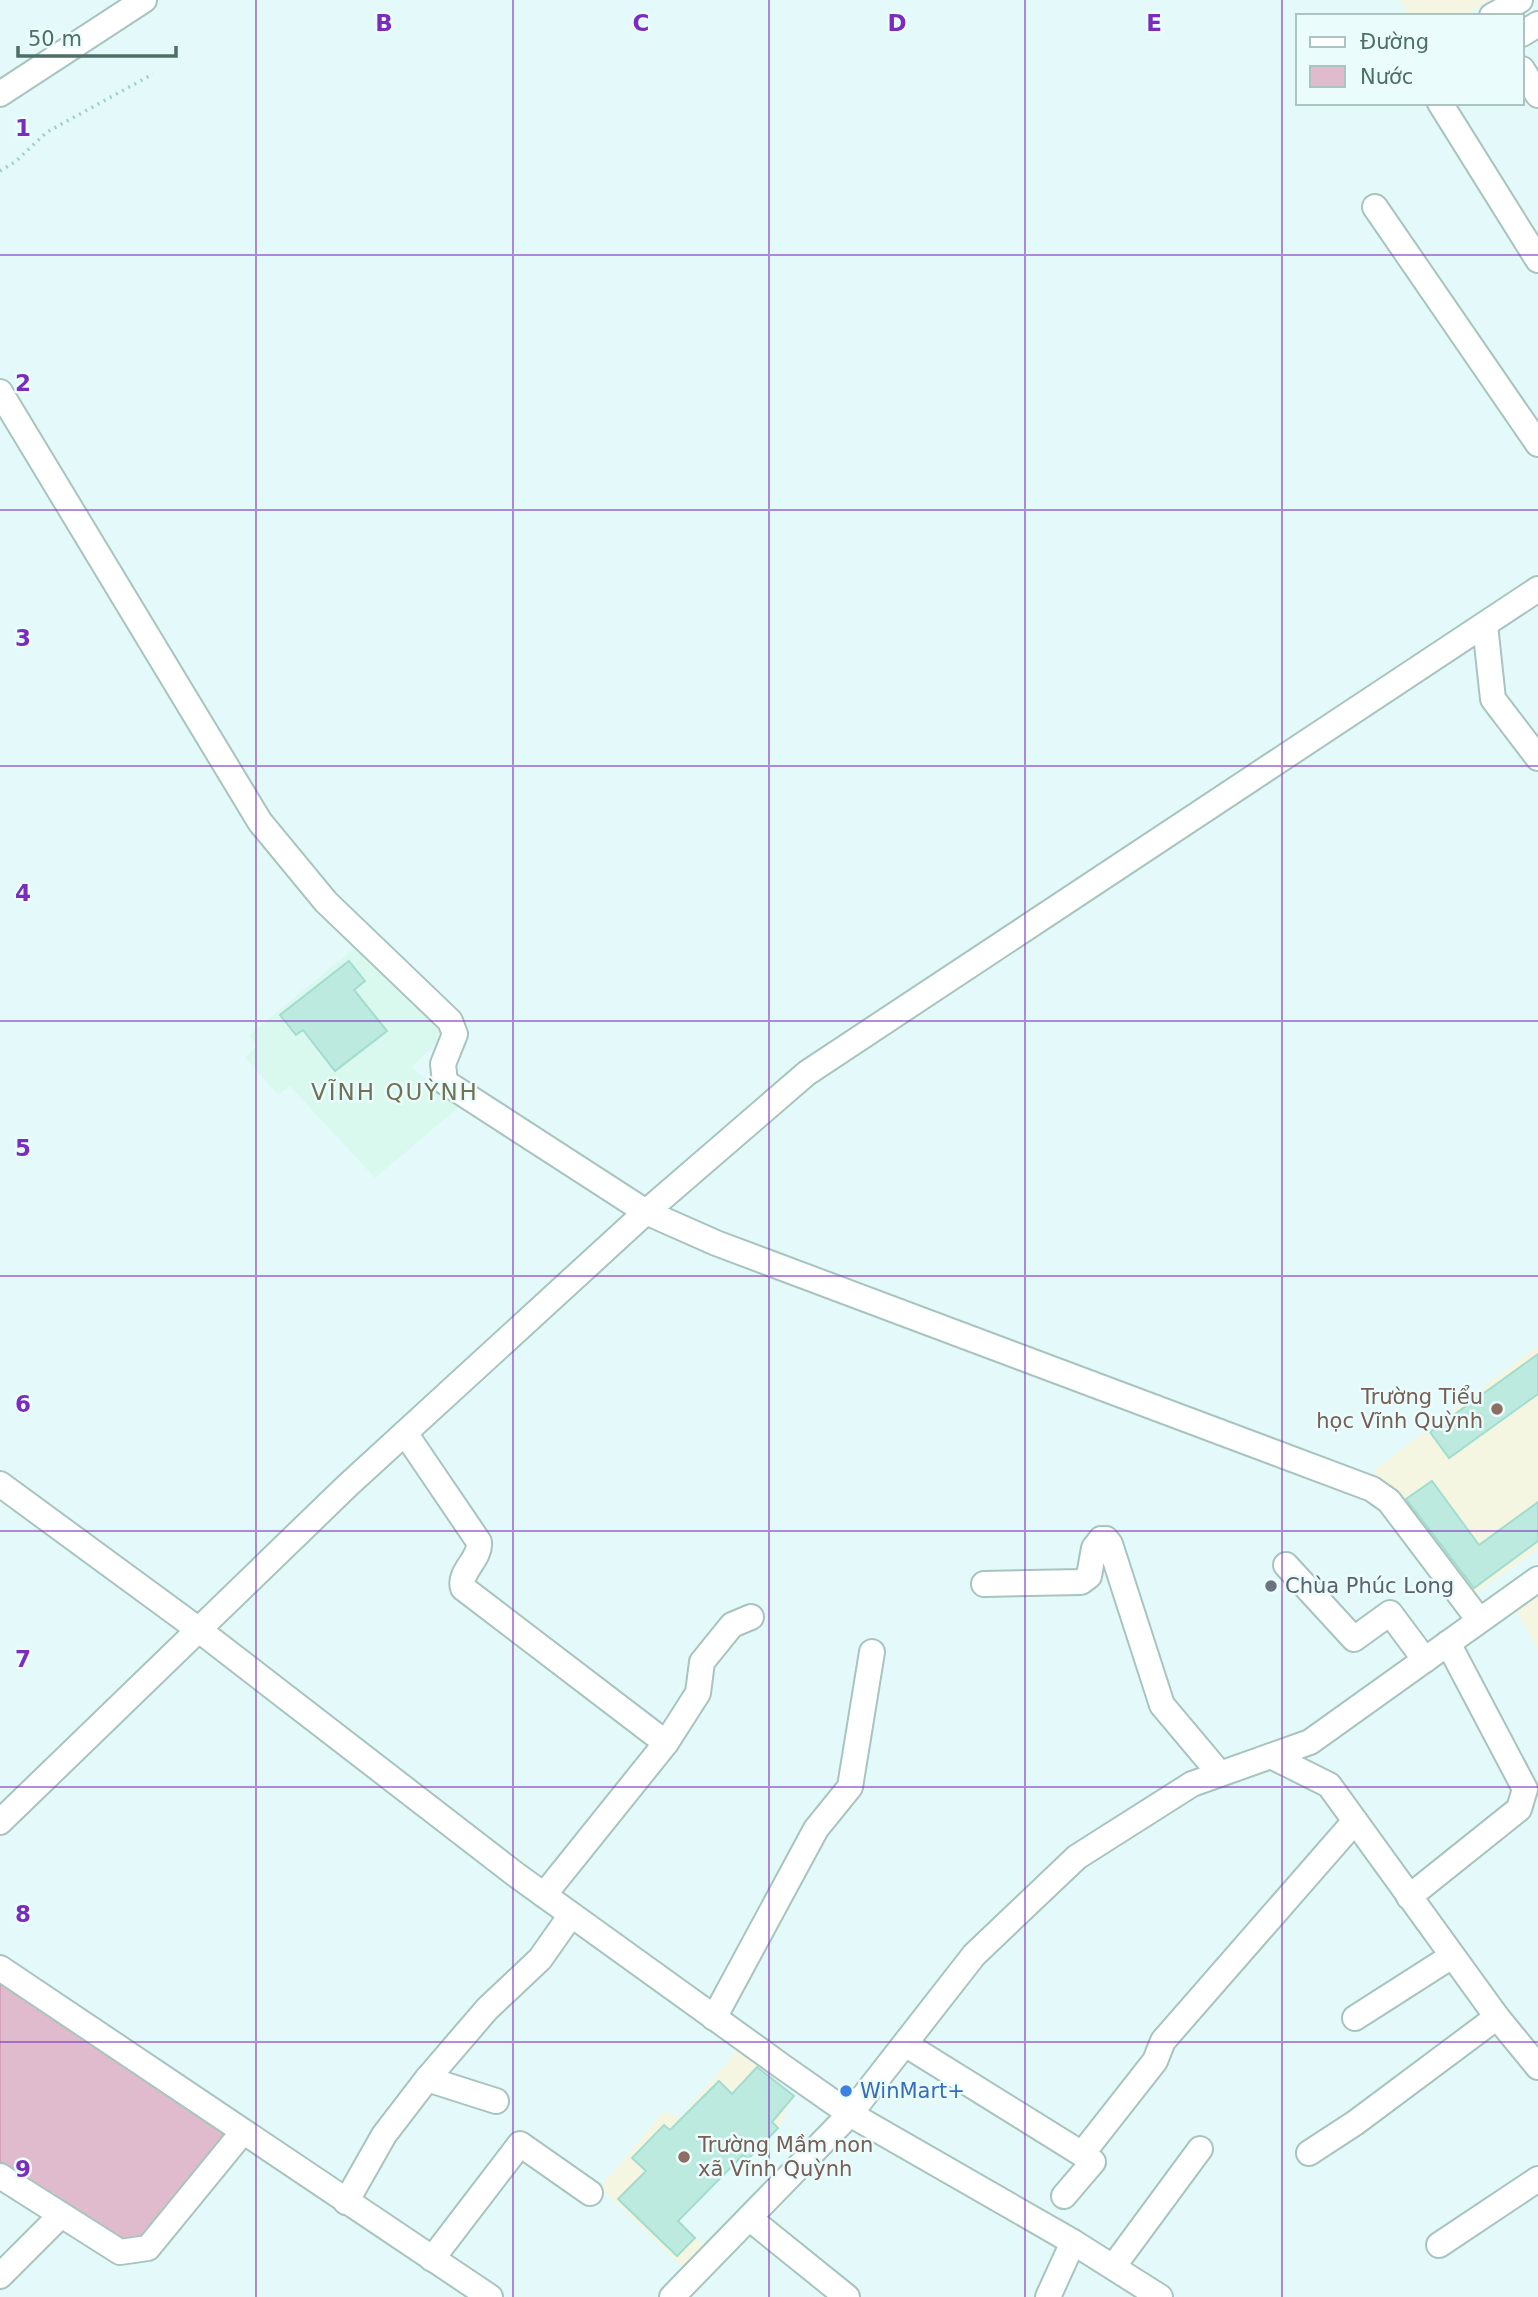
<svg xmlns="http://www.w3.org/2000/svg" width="1538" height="2297" font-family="'DejaVu Sans',sans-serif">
	<rect width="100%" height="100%" fill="#e4f9f9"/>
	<polygon fill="#d9f9ee" points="356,947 447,1035 411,1067 460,1106 375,1178 290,1086 278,1095 245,1057 257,1046 249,1035"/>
	<g fill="#f5f6e1">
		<polygon points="1400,0 1491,0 1463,16 1410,16"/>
		<polygon points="1538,1346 1538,1549 1472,1596 1373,1471"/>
		<polygon points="1538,1595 1538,1649 1516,1610"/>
		<polygon points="740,2047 794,2096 778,2128 748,2159 743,2155 678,2220 706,2248 685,2269 600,2188 664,2111 680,2117"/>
	</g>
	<polygon fill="#e0bbcd" stroke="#d1a2b9" stroke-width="2" points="0,1980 218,2128 225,2137 148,2238 115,2240 0,2162"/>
	<g fill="#bdeadf" stroke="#a1dcce" stroke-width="2">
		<polygon points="349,961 365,981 354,990 387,1031 335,1071 303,1030 296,1035 280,1015"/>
		<polygon points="1538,1354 1538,1394 1449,1458 1430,1432"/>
		<polygon points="1432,1481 1479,1545 1538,1502 1538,1541 1474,1588 1406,1499"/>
		<polygon points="757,2067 794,2096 772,2122 778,2128 748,2159 743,2155 678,2221 695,2238 677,2256 618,2199 646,2171 632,2158 664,2125 670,2130 719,2081 732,2094"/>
	</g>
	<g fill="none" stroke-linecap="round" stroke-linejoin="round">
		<g stroke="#a7c4bf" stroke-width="28">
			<g id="minor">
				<polyline points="1492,16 1520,0"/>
				<polyline points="1522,34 1538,24"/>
				<polyline points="1522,69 1538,95"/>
				<polyline points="0,94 144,0"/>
				<polyline points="1440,103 1538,260"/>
				<polyline points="1375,207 1538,444"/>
				<polyline points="0,392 260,822 326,902 450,1021 455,1034 443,1064 445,1082 646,1212 716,1243 1372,1489 1389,1501 1479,1620"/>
				<polyline points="1485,625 1493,699 1538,758"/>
				<path d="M405 1433 479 1542C481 1559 458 1572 463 1588L666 1743"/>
				<polyline points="0,1484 199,1630 515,1874 783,2067 850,2114 1073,2242 1160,2297"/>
				<polyline points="1286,1565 1354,1639 1390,1613 1425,1660"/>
				<polyline points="984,1584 1081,1582 1089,1576 1094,1548 1101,1539 1106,1539 1110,1544 1162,1705 1220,1774"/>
				<polyline points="1271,1756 1329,1785 1497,2017 1538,2067"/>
				<polyline points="0,1822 347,1486 646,1212 807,1073 1538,589"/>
				<polyline points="544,1895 666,1743 698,1693 702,1662 732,1625 751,1617"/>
				<polyline points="1409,1897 1519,1809 1525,1789 1448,1643"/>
				<polyline points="0,1968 490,2297"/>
				<polyline points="714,2018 816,1829 850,1787 872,1652"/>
				<polyline points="1355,2018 1452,1956"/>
				<polyline points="905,2044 1082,2154"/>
				<polyline points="427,2079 487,2009 540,1959 571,1915"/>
				<polyline points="1309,2153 1355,2123 1497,2017"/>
				<polyline points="0,2176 120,2252 148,2248 242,2133"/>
				<polyline points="1064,2196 1093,2162 1082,2154 1155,2061 1163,2041 1355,1821"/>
				<polyline points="346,2202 384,2135 427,2079 496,2101"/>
				<polyline points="749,2218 847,2297"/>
				<polyline points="1439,2245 1538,2179"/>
				<polyline points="432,2259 520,2144 590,2193"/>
				<polyline points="1113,2267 1200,2149"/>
				<polyline points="0,2276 61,2215"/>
				<polyline points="672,2297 850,2114 974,1955 1077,1857 1192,1784 1310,1742 1538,1579"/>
				<polyline points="1048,2297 1073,2242"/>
			</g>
		</g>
		<polyline stroke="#a2d0c5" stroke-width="3.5" stroke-dasharray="2 5" stroke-linecap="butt" points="0,171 15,162 47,132 153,74"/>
		<use href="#minor" stroke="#fff" stroke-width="24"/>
	</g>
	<path fill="none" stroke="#7b2cbf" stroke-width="2" stroke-opacity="0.55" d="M256 0V2297M513 0V2297M769 0V2297M1025 0V2297M1282 0V2297M0 255H1538M0 510H1538M0 766H1538M0 1021H1538M0 1276H1538M0 1531H1538M0 1787H1538M0 2042H1538"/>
	<g fill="#8d6e63" stroke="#eafdfc" stroke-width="2.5">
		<circle cx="1497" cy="1409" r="7"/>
		<circle cx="684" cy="2157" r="7"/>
	</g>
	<circle fill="#6b7280" stroke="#eafdfc" stroke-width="2.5" cx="1271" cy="1586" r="7"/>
	<circle fill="#3f7fe0" stroke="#eafdfc" stroke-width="2.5" cx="846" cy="2091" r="7"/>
	<g text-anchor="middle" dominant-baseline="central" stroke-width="5" stroke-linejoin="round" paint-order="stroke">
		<g font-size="21" fill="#785e54" stroke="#eafdfc" text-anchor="end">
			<text x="1483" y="1397">Trường Tiểu<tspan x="1483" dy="24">học Vĩnh Quỳnh</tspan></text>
			<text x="698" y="2145" text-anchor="start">Trường Mầm non<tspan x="698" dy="24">xã Vĩnh Quỳnh</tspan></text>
		</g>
		<g font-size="21" fill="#5b616d" stroke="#eafdfc" text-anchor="start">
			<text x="1285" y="1586">Chùa Phúc Long</text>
		</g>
		<g font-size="21" fill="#366cbe" stroke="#eafdfc" text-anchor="start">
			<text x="860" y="2091">WinMart+</text>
		</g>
		<g font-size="23" letter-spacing="2" fill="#707253" stroke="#eafdfc">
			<text x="395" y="1092">VĨNH QUỲNH</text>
		</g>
	</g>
	<g font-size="23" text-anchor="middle" font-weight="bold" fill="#7b2cbf" stroke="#eafdfc" stroke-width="5" stroke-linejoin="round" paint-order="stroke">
		<text x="384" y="31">B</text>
		<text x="641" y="31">C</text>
		<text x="897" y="31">D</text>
		<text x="1154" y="31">E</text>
		<text x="23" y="136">1</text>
		<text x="23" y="391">2</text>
		<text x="23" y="646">3</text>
		<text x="23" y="901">4</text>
		<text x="23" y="1156">5</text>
		<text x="23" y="1412">6</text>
		<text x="23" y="1667">7</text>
		<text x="23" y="1922">8</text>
		<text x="23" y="2177">9</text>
	</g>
	<rect x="1296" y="14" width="228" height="91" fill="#eafdfc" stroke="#abc4c0" stroke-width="2"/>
	<rect x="1310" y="37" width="35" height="10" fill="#ffffff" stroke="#abc4c0" stroke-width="2"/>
	<text x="1360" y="49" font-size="21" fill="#4d6f65">Đường</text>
	<rect x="1310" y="66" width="35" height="21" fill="#e0bbcd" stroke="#abc4c0" stroke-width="2"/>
	<text x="1360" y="84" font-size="21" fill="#4d6f65">Nước</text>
	<path d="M18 46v10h158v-10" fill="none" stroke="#4d6f65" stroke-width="3.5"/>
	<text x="28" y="46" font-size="21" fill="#4d6f65" stroke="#eafdfc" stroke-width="5" paint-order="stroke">50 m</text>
</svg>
